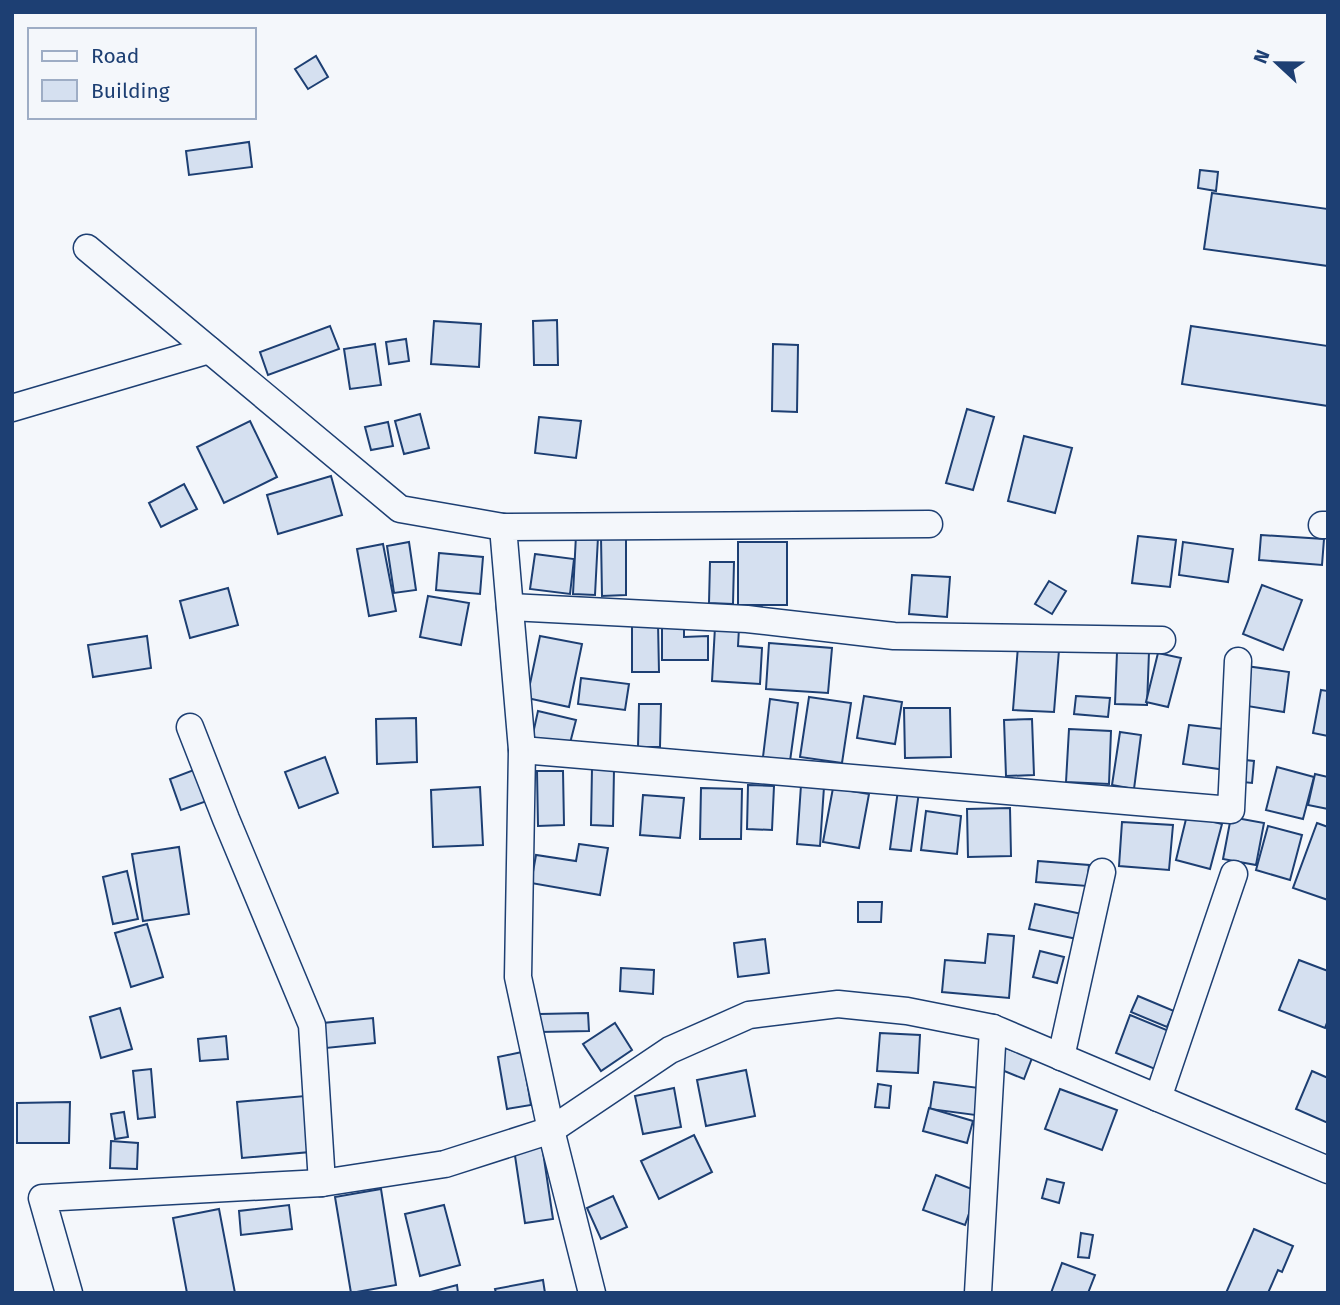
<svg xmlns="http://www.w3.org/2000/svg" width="1340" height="1305" font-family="'Fira Sans',sans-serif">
	<rect width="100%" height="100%" fill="#f4f7fb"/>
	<g fill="#d5e0f0" stroke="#1d3f73" stroke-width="2">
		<polygon points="316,56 328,77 308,89 295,69"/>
		<polygon points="249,142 252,167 189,175 186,151"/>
		<polygon points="1200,170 1218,172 1216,191 1198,188"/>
		<polygon points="1212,193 1328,209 1328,266 1204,249"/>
		<polygon points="557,320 558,365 534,365 533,321"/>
		<polygon points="434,321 481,324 479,367 431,364"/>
		<polygon points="330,326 339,349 268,375 260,352"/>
		<polygon points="1191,326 1328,346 1328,406 1182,384"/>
		<polygon points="406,339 409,361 389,364 386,342"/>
		<polygon points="375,344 381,385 350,389 344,349"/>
		<polygon points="773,344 798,345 797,412 772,411"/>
		<polygon points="967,409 994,417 973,490 946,483"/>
		<polygon points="420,414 429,448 404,454 395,421"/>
		<polygon points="539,417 581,421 576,458 535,453"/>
		<polygon points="250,421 277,477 224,503 197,447"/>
		<polygon points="388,422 393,446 371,450 365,427"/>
		<polygon points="1024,436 1072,448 1055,513 1008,501"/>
		<polygon points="331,476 342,515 278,534 267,495"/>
		<polygon points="184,484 197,509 161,527 149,503"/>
		<polygon points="576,535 598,537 595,595 573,594"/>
		<polygon points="1261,535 1324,539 1322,565 1259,560"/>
		<polygon points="626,536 626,595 602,596 601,537"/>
		<polygon points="1138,536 1176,540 1170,587 1132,583"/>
		<polygon points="409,542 416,590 394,593 387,546"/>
		<rect x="738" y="542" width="49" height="63"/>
		<polygon points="1183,542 1233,549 1228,582 1179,575"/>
		<polygon points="383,544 396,611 369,616 357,549"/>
		<polygon points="439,553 483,557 480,594 436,590"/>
		<polygon points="535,554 574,559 570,594 530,589"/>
		<polygon points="710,562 734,562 733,604 709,603"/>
		<polygon points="912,575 950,577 947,617 909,614"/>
		<polygon points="1049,581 1066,591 1052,614 1035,604"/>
		<polygon points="1262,585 1302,600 1283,650 1243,634"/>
		<polygon points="228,588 238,625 190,638 180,601"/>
		<polygon points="428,596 469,603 461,645 420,637"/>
		<polygon points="684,621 684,637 708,636 708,660 662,660 662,622"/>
		<polygon points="632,623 658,623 659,672 632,672"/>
		<polygon points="715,627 739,628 738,646 762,648 760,684 712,681"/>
		<polygon points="147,636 151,668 93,677 88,645"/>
		<polygon points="540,636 582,644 569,707 527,698"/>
		<polygon points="769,643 832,648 828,693 766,689"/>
		<polygon points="1018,646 1059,650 1054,712 1013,710"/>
		<polygon points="1117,652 1149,652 1147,705 1115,704"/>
		<polygon points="1158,653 1181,658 1168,707 1146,702"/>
		<polygon points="1246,666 1289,672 1284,712 1241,705"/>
		<polygon points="581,678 629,684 625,710 578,704"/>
		<polygon points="1321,690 1328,691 1328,736 1313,733"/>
		<polygon points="864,696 902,702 895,744 857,738"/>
		<polygon points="1076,696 1110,698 1108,717 1074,714"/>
		<polygon points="809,697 851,703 842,763 800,757"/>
		<polygon points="770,699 798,703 790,761 763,757"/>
		<polygon points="639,704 661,704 660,747 638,747"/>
		<polygon points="904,708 950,708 951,757 905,758"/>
		<polygon points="538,711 576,720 569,747 532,738"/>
		<polygon points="416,718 417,762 377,764 376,719"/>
		<polygon points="1032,719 1034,775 1006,776 1004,720"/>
		<polygon points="1189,725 1232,730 1226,770 1183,764"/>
		<polygon points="1069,729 1111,731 1109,784 1066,782"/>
		<polygon points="1120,732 1141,735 1134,789 1112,785"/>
		<polygon points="325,757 338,793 299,808 285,772"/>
		<polygon points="1236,759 1254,761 1252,783 1234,781"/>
		<polygon points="1277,767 1314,777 1303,819 1266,810"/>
		<polygon points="199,768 210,800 181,810 170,779"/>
		<polygon points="592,768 614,769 613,826 591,825"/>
		<polygon points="537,771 563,771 564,825 538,826"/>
		<polygon points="1315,774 1328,777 1328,809 1308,805"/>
		<polygon points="748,785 774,786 772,830 747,829"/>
		<polygon points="801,785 824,787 820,846 797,844"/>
		<polygon points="480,787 483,845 433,847 431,790"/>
		<polygon points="701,788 742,789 741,839 700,839"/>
		<polygon points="833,788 869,794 859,848 823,842"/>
		<polygon points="898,790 919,792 911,851 890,849"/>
		<polygon points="643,795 684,798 680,838 640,835"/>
		<polygon points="1010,808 1011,856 968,857 967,809"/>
		<polygon points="926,811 961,816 957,854 921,850"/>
		<polygon points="1187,815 1222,824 1210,869 1176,860"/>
		<polygon points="1231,817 1264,823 1256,865 1223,859"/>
		<polygon points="1122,822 1173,825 1169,870 1119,866"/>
		<polygon points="1317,823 1328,827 1328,900 1293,888"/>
		<polygon points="1268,826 1302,835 1290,880 1256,870"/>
		<polygon points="579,844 608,848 600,895 531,883 536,855 576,861"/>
		<polygon points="179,847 189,914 143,921 132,854"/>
		<polygon points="1038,861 1089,865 1087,886 1036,882"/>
		<polygon points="127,871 138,919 113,924 103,877"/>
		<polygon points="858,902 882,902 881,922 858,922"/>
		<polygon points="1035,904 1082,914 1077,939 1029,929"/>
		<polygon points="147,924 163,977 131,987 115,933"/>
		<polygon points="988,934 1014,936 1009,998 942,992 945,960 985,963"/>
		<polygon points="765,939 769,973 738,977 734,943"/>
		<polygon points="1040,951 1064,957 1057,983 1033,977"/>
		<polygon points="1299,960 1328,971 1328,1020 1325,1028 1279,1010"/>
		<polygon points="621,968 654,970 653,994 620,991"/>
		<polygon points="1138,996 1174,1011 1167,1027 1131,1012"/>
		<polygon points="120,1008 132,1049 101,1058 90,1017"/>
		<polygon points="588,1013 589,1031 540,1032 540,1014"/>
		<polygon points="1130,1015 1169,1031 1155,1069 1116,1053"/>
		<polygon points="373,1018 375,1043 326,1048 323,1023"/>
		<polygon points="615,1023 632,1050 601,1071 583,1044"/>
		<polygon points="880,1033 920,1035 918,1073 877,1071"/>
		<polygon points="226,1036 228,1059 200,1061 198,1039"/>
		<polygon points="1000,1046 1032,1058 1024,1079 992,1066"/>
		<polygon points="522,1052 531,1105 507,1109 498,1057"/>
		<polygon points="151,1069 155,1117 138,1119 133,1071"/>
		<polygon points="746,1070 755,1116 706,1126 697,1080"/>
		<polygon points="1312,1071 1328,1078 1328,1123 1296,1109"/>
		<polygon points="934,1082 979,1088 975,1115 930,1109"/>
		<polygon points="878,1084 891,1086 889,1108 875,1107"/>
		<polygon points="674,1088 681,1127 643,1134 635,1096"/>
		<polygon points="1060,1089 1117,1110 1102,1150 1045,1129"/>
		<polygon points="305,1096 310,1152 242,1158 237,1102"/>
		<polygon points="70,1102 69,1143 17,1143 17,1103"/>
		<polygon points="929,1108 973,1121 967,1143 923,1131"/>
		<polygon points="124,1112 128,1137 115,1139 111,1114"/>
		<polygon points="694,1135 712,1172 659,1199 641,1161"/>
		<polygon points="111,1141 138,1143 137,1169 110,1168"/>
		<polygon points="542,1145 553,1219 525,1223 514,1149"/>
		<polygon points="936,1175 977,1191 965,1225 923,1210"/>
		<polygon points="1047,1179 1064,1183 1059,1203 1042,1198"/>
		<polygon points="381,1189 396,1285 351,1293 335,1197"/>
		<polygon points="613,1196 627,1227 601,1239 587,1208"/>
		<polygon points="289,1205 292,1229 241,1235 239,1211"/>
		<polygon points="444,1205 460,1265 420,1276 405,1214"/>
		<polygon points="219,1209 235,1293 187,1293 173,1218"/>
		<polygon points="1254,1229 1293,1246 1282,1272 1278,1270 1268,1293 1226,1293"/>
		<polygon points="1081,1233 1093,1235 1089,1258 1078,1257"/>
		<polygon points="1062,1263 1095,1275 1088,1293 1051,1293"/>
		<polygon points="543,1280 545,1293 496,1293 495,1289"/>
		<polygon points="457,1285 458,1293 427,1293"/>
	</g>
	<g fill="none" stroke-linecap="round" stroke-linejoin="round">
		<g stroke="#1d3f73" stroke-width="29">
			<g id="street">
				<polyline points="87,248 400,509 503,527"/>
				<polyline points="12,408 209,350"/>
				<polyline points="1322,525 1328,525"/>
				<polyline points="510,607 747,619 894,636 1162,640"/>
				<polyline points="190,727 226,819 312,1025 322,1183"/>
				<polyline points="522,750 1231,810 1238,661"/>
				<polyline points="1061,1057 1102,872"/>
				<polyline points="1158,1098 1234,874"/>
				<polyline points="69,1293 42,1198 322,1183 445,1164 551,1130 670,1050 749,1015 838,1004 907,1011 993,1028 1328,1170"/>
				<polyline points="592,1293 551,1130 518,977 522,750 503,527 929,524"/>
				<polyline points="978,1293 993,1028"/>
			</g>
		</g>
		<use href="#street" stroke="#f4f7fb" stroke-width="26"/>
	</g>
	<rect width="1340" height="1305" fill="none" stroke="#1d3f73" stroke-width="28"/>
	<rect x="28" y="28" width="228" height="91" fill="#f4f7fb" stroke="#9eadc5" stroke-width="2"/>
	<rect x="42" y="51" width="35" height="10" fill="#f4f7fb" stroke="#9eadc5" stroke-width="2"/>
	<text x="91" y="63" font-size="21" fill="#1d3f73">Road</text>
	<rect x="42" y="80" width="35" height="21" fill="#d5e0f0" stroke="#9eadc5" stroke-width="2"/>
	<text x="91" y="98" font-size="21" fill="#1d3f73">Building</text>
	<g transform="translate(1277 63) rotate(292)" stroke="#f4f7fb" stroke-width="5" paint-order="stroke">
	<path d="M0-5L12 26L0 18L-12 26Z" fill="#1d3f73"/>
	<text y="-10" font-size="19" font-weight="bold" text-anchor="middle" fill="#1d3f73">N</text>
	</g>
</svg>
